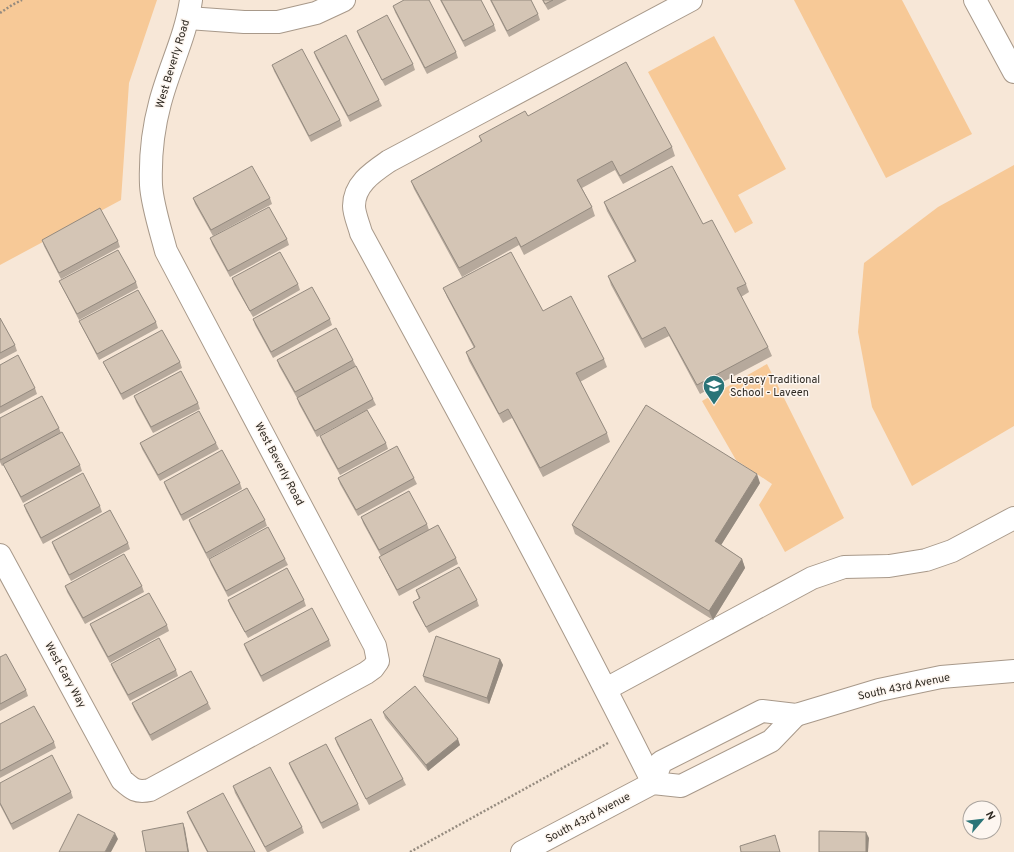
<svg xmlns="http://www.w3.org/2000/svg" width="1014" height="852" font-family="Overpass,sans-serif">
	<rect width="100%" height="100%" fill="#f7e7d7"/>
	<g fill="#f7c997">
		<polygon points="0,0 157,0 129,83 121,200 0,265"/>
		<polygon points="794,0 902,0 972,134 886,178"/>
		<polygon points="714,36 786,169 738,195 753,223 735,233 648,72"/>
		<polygon points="1014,165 1014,426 912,486 872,407 858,332 864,263 938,207"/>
		<polygon points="767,364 844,518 785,552 759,505 772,484 736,460 702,401"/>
	</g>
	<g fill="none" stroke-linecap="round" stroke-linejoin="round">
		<g stroke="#a8998a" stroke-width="24">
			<g id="minor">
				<polyline points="975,0 1014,72"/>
				<polyline points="188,18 244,22 278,22 316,13 344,0"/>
				<path d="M0 555 122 780C132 789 136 793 150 790L366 673 373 668 378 661 375 646 166 251C161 232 152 204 151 185 150 158 153 129 160 103 169 68 186 36 191 0"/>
				<polyline points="606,689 812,578 844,567 889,566 926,560 952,551 1014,518"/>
				<path d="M653 783C560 597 460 415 361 233 359 225 354 214 354 206 354 184 373 172 389 161L691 0"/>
				<polyline points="653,783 661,762 762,711 796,715 879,690 941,677 1014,671"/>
				<polyline points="522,852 653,783 681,786 771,741 796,715"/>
			</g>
		</g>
		<g stroke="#958b7f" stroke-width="2.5" stroke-dasharray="2 2" stroke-linecap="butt">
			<polyline points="0,13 12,5 22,0"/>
			<polyline points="410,852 608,743"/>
		</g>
		<use href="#minor" stroke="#fff" stroke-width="22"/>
	</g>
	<g fill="#b6a99c">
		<polygon points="440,0 481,0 494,25 496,31 465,47"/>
		<polygon points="490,0 531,0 538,14 540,20 509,37"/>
		<polygon points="542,0 567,0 548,10"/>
		<polygon points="393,6 456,52 458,58 427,74 395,12"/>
		<polygon points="357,31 413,64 415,70 385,86 359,37"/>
		<polygon points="314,52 379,100 382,106 350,122 316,58"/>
		<polygon points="272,65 340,120 342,126 311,142 274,71"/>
		<polygon points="528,116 672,147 675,156 623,184 615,170 582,188 592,207 595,216 524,255 519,245 462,277 414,189 411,181 481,142 479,136"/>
		<polygon points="193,198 270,198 272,204 213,236 195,204"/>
		<polygon points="604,202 703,224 746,284 749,292 741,297 768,347 772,356 700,394 669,336 645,348 611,285 608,276 635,262 607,211"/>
		<polygon points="210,238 287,239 289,245 230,277 212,244"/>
		<polygon points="42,240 118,241 120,247 61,279 44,246"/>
		<polygon points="232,278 298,284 300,290 253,317 234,284"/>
		<polygon points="59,281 136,282 138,288 79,320 62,287"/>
		<polygon points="443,288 543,311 604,359 607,367 580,382 607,433 610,442 543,477 512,418 503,423 469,361 466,352 474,348 447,297"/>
		<polygon points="0,318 15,345 17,351 0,360"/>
		<polygon points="253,319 330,319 332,325 273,358 255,325"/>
		<polygon points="79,321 156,322 158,328 99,360 82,327"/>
		<polygon points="277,360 353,360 356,366 297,398 279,366"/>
		<polygon points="103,362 180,362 182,368 123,400 106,368"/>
		<polygon points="0,365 35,388 37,394 0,414"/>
		<polygon points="134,396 198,403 200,409 153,433 136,402"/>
		<polygon points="297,398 373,399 376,405 317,437 299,404"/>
		<polygon points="0,418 59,428 61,433 80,465 82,471 23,503 6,470 4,465 2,466 0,462"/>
		<polygon points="320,436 386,443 388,449 340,475 322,442"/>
		<polygon points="140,443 216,443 219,449 160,481 142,449"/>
		<polygon points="338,478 414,478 417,484 358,516 340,484"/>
		<polygon points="164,482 240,483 242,489 183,521 166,488"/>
		<polygon points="760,483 721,545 742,559 745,568 713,620 575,534 572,525"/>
		<polygon points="24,505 100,506 102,512 43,544 26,511"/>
		<polygon points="361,517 427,524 429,530 381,556 363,523"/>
		<polygon points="189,520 265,520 267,526 208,559 191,526"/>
		<polygon points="52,542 128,543 130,549 71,581 54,548"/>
		<polygon points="379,557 456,558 458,564 399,596 382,563"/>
		<polygon points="209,559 285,559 288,565 228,597 211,565"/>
		<polygon points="65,586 142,586 144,592 85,624 67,592"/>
		<polygon points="416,590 477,600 479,606 429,633 415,608 413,602 419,599"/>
		<polygon points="228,600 304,600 306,606 248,638 230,606"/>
		<polygon points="90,624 167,625 169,631 110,663 92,630"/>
		<polygon points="329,640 331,646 263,682 246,650 244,644"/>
		<polygon points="0,657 26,690 28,696 0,711"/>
		<polygon points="500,659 503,665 489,704 425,682 423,676"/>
		<polygon points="111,664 176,670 178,676 130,701 113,670"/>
		<polygon points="132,703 208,703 211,709 152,741 134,709"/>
		<polygon points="383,712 460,745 428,771 385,718"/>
		<polygon points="0,724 54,742 56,748 0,778"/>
		<polygon points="335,738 403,779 406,785 369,805 337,744"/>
		<polygon points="289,763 358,804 360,810 323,829 291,769"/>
		<polygon points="0,783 71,792 73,798 13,830 0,805"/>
		<polygon points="233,786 302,827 304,833 269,852 267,852 235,793"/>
		<polygon points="187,812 255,852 207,852 189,818"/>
	</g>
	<g fill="#948a7f">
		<polygon points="757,474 760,483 718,550 715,541"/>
		<polygon points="742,559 745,568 713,620 709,611"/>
		<polygon points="500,659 503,665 489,704 487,698"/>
		<polygon points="458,739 460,745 428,771 426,765"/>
		<polygon points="183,823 185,829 189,852 188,852"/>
		<polygon points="866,832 869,838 868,852 866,852"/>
		<polygon points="115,833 118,839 111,852 105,852"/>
	</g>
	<g fill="#d4c5b5" stroke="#948a7f">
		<polygon points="404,0 429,0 456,52 425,68 393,6"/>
		<polygon points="441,0 481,0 494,25 463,41"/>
		<polygon points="491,0 531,0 538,14 507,31"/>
		<polygon points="543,0 553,0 545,4"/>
		<polygon points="387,15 413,64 382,80 357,31"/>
		<polygon points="346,35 379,100 348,116 314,52"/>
		<polygon points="302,49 340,120 309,136 272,65"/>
		<polygon points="626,62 672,147 620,176 612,161 577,180 592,207 521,247 516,237 459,268 411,181 482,141 479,136 525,111 528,116"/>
		<polygon points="252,166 270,198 211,230 193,198"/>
		<polygon points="672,166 703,224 712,220 746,284 737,288 768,347 697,385 665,327 642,339 608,276 636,261 604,202"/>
		<polygon points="269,207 287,239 228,271 210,238"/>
		<polygon points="100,208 118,241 59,273 42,240"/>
		<polygon points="118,250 136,282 77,314 59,281"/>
		<polygon points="280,252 298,284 250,311 232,278"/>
		<polygon points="511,252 543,311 571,296 604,359 576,373 607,433 540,468 508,409 499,414 466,352 475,347 443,288"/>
		<polygon points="312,287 330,319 271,352 253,319"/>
		<polygon points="138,290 156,322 97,354 79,321"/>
		<polygon points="0,318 15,345 0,353"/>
		<polygon points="336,328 353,360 295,392 277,360"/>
		<polygon points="162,330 180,362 121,394 103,362"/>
		<polygon points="18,355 35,388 0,407 0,365"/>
		<polygon points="356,366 373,399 315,431 297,398"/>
		<polygon points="181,371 198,403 151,427 134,396"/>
		<polygon points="42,396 59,428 0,460 0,418"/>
		<polygon points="646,405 757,474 715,541 742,559 709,611 572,525"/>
		<polygon points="367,410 386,443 338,469 320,436"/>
		<polygon points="199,411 216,443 158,475 140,443"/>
		<polygon points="62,432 80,465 21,497 3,464"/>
		<polygon points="397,446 414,478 356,510 338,478"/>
		<polygon points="222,450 240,483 181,515 164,482"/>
		<polygon points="83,473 100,506 41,538 24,505"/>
		<polygon points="247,488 265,520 206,553 189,520"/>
		<polygon points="409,491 427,524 379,550 361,517"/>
		<polygon points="110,510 128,543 69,575 52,542"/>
		<polygon points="438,525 456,558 397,590 379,557"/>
		<polygon points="268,527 285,559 226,591 209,559"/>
		<polygon points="124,554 142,586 83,618 65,586"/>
		<polygon points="459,567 477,600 426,627 413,602 420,598 416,590"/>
		<polygon points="287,568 304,600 245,632 228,600"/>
		<polygon points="149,593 167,625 108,657 90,624"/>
		<polygon points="312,608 329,640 261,676 244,644"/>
		<polygon points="436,636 500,659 487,698 423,676"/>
		<polygon points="159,638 176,670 128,695 111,664"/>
		<polygon points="6,654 26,690 0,704 0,657"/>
		<polygon points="191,671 208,703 150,735 132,703"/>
		<polygon points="415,686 458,739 426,765 383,712"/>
		<polygon points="34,706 54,742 0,771 0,724"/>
		<polygon points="371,719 403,779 366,799 335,738"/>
		<polygon points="326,744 358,804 321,823 289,763"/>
		<polygon points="52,755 71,792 11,824 0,803 0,783"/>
		<polygon points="270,767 302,827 265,847 233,786"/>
		<polygon points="223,793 255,852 208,852 187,812"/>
		<polygon points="78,814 115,833 105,852 59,852"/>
		<polygon points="183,823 188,852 146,852 142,831"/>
		<polygon points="819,831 866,832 866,852 819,852"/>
		<polygon points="775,835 780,852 741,852 740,846"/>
	</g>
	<defs>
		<g id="school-pin" transform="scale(1.15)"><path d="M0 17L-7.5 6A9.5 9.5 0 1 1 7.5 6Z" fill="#2a7478" stroke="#fdf6f0"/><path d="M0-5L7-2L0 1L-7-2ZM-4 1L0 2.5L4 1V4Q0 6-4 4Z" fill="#fff"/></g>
	</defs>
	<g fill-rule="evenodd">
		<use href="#school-pin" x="714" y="386"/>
	</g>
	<g text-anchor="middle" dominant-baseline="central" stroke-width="3" stroke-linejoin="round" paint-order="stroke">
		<g font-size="11" fill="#2e2922" stroke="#fdf6f0">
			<text transform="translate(173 64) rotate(-73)">West Beverly Road</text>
			<text transform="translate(279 464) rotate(62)">West Beverly Road</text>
			<text transform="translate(65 675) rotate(61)">West Gary Way</text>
			<text transform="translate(904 687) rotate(-12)">South 43rd Avenue</text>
			<text transform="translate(588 818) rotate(-28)">South 43rd Avenue</text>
		</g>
		<g font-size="11" fill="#2e2922" stroke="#fdf6f0" text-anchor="start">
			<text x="730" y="380">Legacy Traditional<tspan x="730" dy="13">School - Laveen</tspan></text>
		</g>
	</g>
	<g transform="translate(982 820) rotate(62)"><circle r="19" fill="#fdf6f0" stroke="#aaa49e"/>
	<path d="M0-3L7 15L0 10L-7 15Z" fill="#2a7478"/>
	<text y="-6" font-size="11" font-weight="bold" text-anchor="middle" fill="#2e2922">N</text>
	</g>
</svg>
